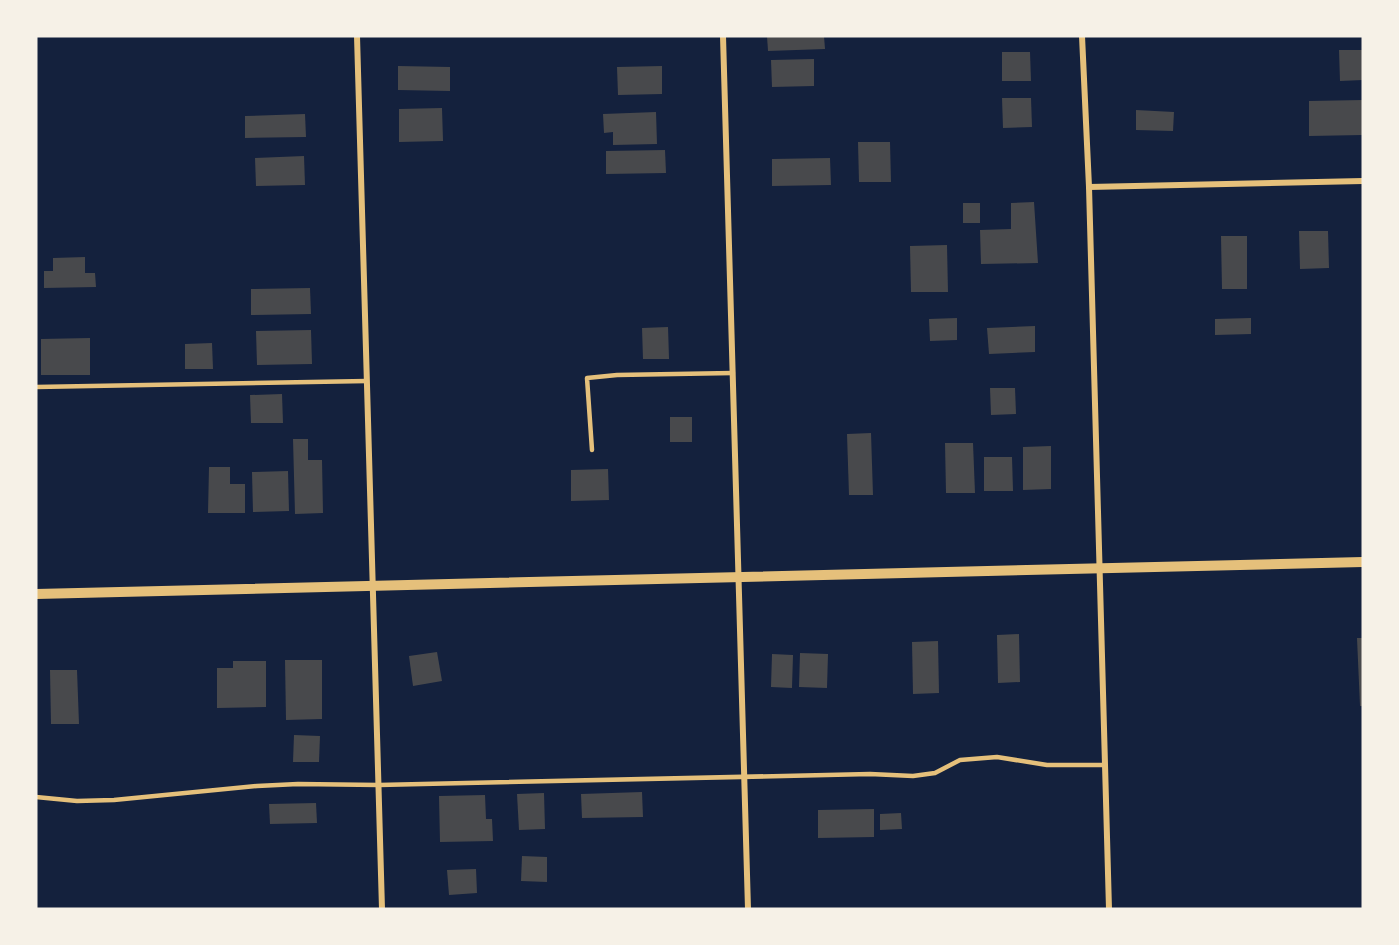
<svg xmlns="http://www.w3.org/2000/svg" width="1399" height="945" font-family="'Noto Sans',sans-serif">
	<rect width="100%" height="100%" fill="#14213d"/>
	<g fill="#48494c">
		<polygon points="767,36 824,36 825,49 768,51"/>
		<polygon points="1339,50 1363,50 1363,80 1340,81"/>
		<polygon points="1002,52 1030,52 1031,81 1002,81"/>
		<polygon points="814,59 814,86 772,87 771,60"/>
		<polygon points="398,66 450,67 450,91 398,90"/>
		<polygon points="662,66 662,94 618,95 617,67"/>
		<polygon points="1002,98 1031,98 1032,127 1003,128"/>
		<polygon points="1363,100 1363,135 1309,136 1309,101"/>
		<polygon points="442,108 443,141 399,142 399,109"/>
		<polygon points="1136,110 1174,112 1173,131 1136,130"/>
		<polygon points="656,112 657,144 613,145 613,132 604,133 603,114"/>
		<polygon points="305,114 306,137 245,138 245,116"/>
		<polygon points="858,142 890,142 891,182 859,182"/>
		<polygon points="665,150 666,173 606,174 606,151"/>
		<polygon points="304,156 305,185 256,186 255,158"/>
		<polygon points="830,158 831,185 772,186 772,159"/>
		<polygon points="1034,202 1038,263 981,264 980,230 1011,229 1011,203"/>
		<rect x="963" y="203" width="17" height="20"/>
		<polygon points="1299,231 1328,231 1329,268 1300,269"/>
		<polygon points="1221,236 1247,236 1247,289 1222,289"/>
		<polygon points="947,245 948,292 911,292 910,246"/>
		<polygon points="85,257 85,273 95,273 96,287 44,288 44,271 53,271 53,258"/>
		<polygon points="310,288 311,314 251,315 251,289"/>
		<polygon points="957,318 957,340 930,341 929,319"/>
		<polygon points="1251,318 1251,334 1215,335 1215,319"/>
		<polygon points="1035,326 1035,352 989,354 987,328"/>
		<polygon points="668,327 669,359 643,359 642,328"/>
		<polygon points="311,330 312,364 257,365 256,331"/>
		<polygon points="90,338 90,375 41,375 41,339"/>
		<polygon points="212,343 213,369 185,369 185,344"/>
		<polygon points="990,388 1015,388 1016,414 991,415"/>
		<polygon points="282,394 283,423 251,423 250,395"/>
		<rect x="670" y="417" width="22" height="25"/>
		<polygon points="871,433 873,495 849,495 847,434"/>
		<polygon points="293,439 308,439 308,460 322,460 323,513 295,514"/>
		<polygon points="945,443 973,443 975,493 946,493"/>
		<polygon points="1051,446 1051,489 1023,490 1023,447"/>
		<polygon points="984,457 1012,457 1013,491 984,491"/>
		<polygon points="209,467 230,467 230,484 245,484 245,513 208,513"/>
		<polygon points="608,469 609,500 571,501 571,470"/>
		<polygon points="288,471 289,511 253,512 252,472"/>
		<polygon points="1019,634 1020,682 998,683 997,635"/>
		<polygon points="1357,638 1363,638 1363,706 1360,706"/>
		<polygon points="938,641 939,693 913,694 912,642"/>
		<polygon points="437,652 442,681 413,686 409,656"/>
		<polygon points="800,653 828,654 827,688 799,687"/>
		<polygon points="772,654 793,655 792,688 771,687"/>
		<polygon points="285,660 322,660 322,719 286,720"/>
		<polygon points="233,661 266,661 266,707 217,708 217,668 233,668"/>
		<polygon points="50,670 77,670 79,724 51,724"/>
		<polygon points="294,735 320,736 319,762 293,762"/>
		<polygon points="642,792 643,817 582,818 581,794"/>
		<polygon points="544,793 545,829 519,830 517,794"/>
		<polygon points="485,795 486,819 492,819 493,841 440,842 439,796"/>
		<polygon points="316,803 317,823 270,824 269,804"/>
		<polygon points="874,809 874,837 818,838 818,810"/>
		<polygon points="901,813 902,829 880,830 880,814"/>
		<polygon points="522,856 547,857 547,882 521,881"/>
		<polygon points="476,869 477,893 449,895 447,870"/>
	</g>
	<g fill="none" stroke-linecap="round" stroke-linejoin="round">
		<g stroke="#e5c07b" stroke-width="4.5">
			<polyline points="36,387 367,381"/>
			<polyline points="592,450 587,378 617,375 733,373"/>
			<polyline points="36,797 77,801 114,800 257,786 298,784 379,785 870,774 913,776 935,773 960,760 997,757 1047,765 1105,765"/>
		</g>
		<g stroke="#e5c07b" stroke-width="6">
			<polyline points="357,36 382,909"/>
			<polyline points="723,36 748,909"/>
			<polyline points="1082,36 1089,187 1109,909"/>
			<polyline points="1089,187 1363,181"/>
		</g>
		<polyline stroke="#e5c07b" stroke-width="10" points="36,594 1363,562"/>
	</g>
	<rect width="1399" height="945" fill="none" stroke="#f6f1e7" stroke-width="75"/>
</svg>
